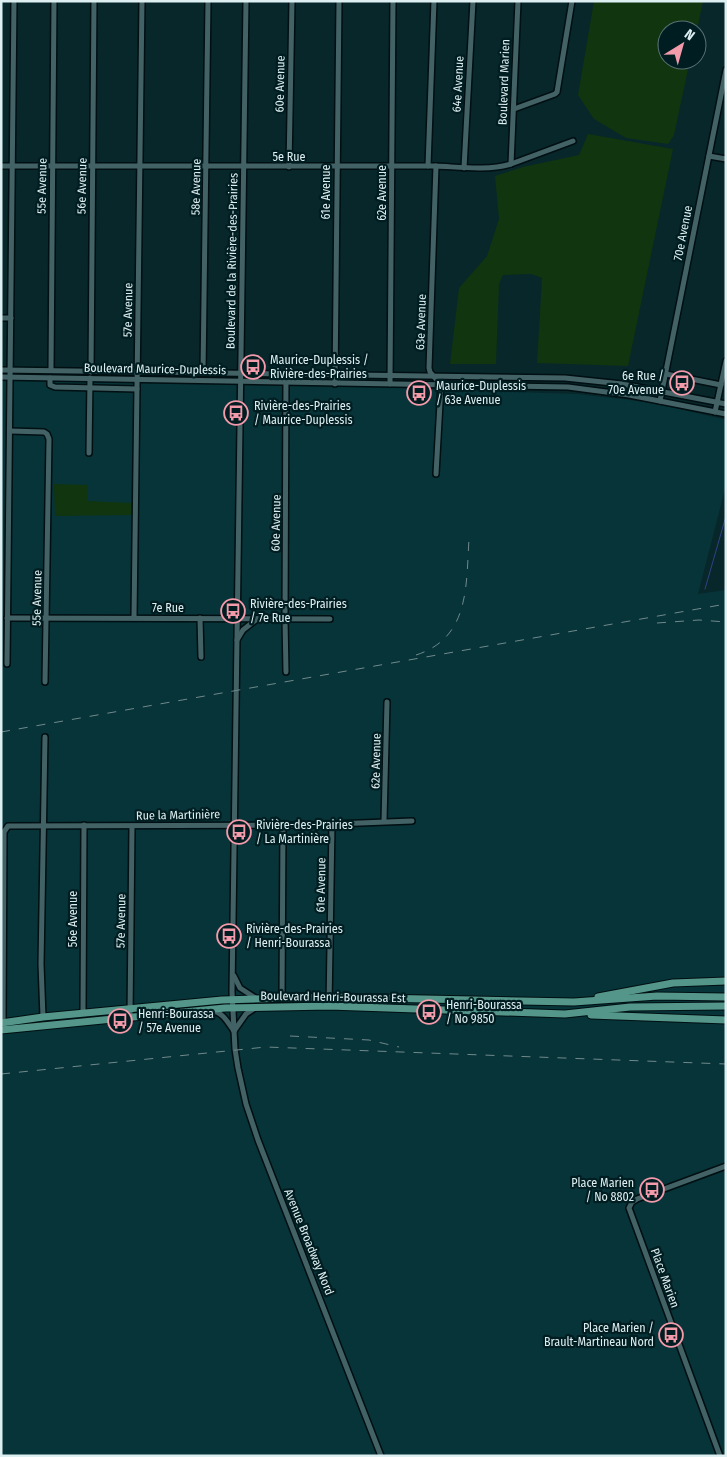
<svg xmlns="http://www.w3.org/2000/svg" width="727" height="1457" font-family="'Fira Sans Condensed',sans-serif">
	<rect width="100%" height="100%" fill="#07272b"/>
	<polygon fill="#073439" points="1,377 280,384 577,394 655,403 726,420 726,485 698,594 726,590 726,1456 1,1456"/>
	<g fill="#11350e">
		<polygon points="594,1 703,1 697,30 667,30 667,60 690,60 674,135 668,144 626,138 594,119 578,95"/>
		<polygon points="588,134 673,149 628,366 537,363 542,278 531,274 503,275 499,284 496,364 450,364 459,288 487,256 499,219 495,176 523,167 579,155"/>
		<polygon points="54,484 88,485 88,501 132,503 131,515 55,516"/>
	</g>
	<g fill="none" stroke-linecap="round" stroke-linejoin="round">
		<polyline stroke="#314187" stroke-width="1" points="705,589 726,516"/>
		<g stroke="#000f12" stroke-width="8">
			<g id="minor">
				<polyline points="246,1 232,992 235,1049 238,1068 246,1104 258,1140 381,1456"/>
				<polyline points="514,109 555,94 557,92 572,1"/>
				<polyline points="709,156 726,159"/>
				<polyline points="511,164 518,1"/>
				<path d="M1 166H436C460 167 487 171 511 164L573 141"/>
				<polyline points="428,166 434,1"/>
				<polyline points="436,166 429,368 430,372 441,385 436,474"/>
				<polyline points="289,167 292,1"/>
				<polyline points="464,168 473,1"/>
				<polyline points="1,318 11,318"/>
				<polyline points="1,370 565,378 622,384 726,404"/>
				<polyline points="51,370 54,1"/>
				<polyline points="91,372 94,1"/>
				<polyline points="203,373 208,1"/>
				<polyline points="286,374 285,619 286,672"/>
				<polyline points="666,374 721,385"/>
				<polyline points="1,377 568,387 629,395 726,414"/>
				<polyline points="50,378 50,385 55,387 137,389"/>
				<polyline points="335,384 339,1"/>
				<polyline points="390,384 393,1"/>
				<polyline points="660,401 726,70"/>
				<polyline points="715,412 726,361"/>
				<polyline points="10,431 44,432 47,434 49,439 45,682"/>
				<polyline points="89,453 90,378"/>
				<polyline points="7,618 330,619"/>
				<polyline points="134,618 142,1"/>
				<polyline points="200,618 201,657"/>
				<polyline points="237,640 243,630 257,619"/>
				<polyline points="7,664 14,1"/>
				<polyline points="384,821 387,702"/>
				<polyline points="234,976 240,988 257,999"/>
				<polyline points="282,998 283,825"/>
				<polyline points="329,1006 332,824"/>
				<path d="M212 1011C223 1012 228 1023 234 1031"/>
				<polyline points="83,1013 84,825"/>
				<polyline points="130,1016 132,826"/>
				<polyline points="43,1017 41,964 45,737"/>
				<polyline points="3,1025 4,832 8,826 308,825 412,821"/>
				<polyline points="234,1031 246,1014 255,1008"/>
				<polyline points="720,1456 629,1208 632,1202 637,1199 726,1166"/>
			</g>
		</g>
		<g stroke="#000f12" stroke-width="9">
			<g id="major">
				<polyline points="598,997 673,983 726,981"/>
				<polyline points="591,1015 726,1020"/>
				<polyline points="1,1023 43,1017 222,1000 329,997 574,1002 657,996 726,997"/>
				<polyline points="1,1030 225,1008 329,1006 565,1014 630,1007 726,1006"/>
			</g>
		</g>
		<use href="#minor" stroke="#436266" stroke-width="5"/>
		<use href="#major" stroke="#549689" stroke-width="7"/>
		<g stroke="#70898c" stroke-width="1" stroke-dasharray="9 9" stroke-linecap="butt">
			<polyline points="657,623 699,620 726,622"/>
			<path d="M416 655C470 638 466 585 469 539"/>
			<polyline points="1,732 726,604"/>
			<polyline points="290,1036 369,1040 399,1047"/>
			<polyline points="1,1074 266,1047 726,1064"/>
		</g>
	</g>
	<defs>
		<g id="bus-ring" transform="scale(1.25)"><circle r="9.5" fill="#001d21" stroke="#f39aab" stroke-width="1.5"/><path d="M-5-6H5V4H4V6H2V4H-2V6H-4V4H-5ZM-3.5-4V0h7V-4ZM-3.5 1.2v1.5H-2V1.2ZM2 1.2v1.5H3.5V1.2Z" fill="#f39aab"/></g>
	</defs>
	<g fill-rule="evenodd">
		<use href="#bus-ring" x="253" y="367"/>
		<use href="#bus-ring" x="682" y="383"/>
		<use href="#bus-ring" x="419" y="393"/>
		<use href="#bus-ring" x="236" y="413"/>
		<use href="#bus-ring" x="233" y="611"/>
		<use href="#bus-ring" x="239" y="832"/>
		<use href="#bus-ring" x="229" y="936"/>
		<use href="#bus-ring" x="429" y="1012"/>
		<use href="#bus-ring" x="120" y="1021"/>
		<use href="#bus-ring" x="652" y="1190"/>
		<use href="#bus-ring" x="671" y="1335"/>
	</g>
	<g text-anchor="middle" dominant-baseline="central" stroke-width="4.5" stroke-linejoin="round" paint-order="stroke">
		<g font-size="12" fill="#deeff1" stroke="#001d21">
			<text transform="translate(504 82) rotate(-88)">Boulevard Marien</text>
			<text transform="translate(280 84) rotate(-89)">60e Avenue</text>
			<text transform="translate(458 84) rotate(-87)">64e Avenue</text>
			<text x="289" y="157">5e Rue</text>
			<text transform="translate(42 186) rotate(-89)">55e Avenue</text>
			<text transform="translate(82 186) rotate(-89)">56e Avenue</text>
			<text transform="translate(196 187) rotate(-89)">58e Avenue</text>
			<text transform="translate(326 192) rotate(-90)">61e Avenue</text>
			<text transform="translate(382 193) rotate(-90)">62e Avenue</text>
			<text transform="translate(683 233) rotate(-79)">70e Avenue</text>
			<text transform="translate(232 261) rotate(-89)">Boulevard de la Rivière-des-Prairies</text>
			<text transform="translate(128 310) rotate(-89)">57e Avenue</text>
			<text transform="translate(421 322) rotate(-88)">63e Avenue</text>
			<text transform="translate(155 369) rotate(1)">Boulevard Maurice-Duplessis</text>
			<text transform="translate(276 523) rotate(-89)">60e Avenue</text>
			<text transform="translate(37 598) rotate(-89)">55e Avenue</text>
			<text x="168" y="608">7e Rue</text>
			<text transform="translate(376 761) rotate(-89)">62e Avenue</text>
			<text transform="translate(178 815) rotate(-1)">Rue la Martinière</text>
			<text transform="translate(321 885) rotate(-89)">61e Avenue</text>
			<text transform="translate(73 919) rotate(-90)">56e Avenue</text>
			<text transform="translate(121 921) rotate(-89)">57e Avenue</text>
			<text transform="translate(333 997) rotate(1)">Boulevard Henri-Bourassa Est</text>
			<text transform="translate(309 1242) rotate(68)">Avenue Broadway Nord</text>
			<text transform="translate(665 1278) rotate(70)">Place Marien</text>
		</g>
		<g font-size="12" fill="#deeff1" stroke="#001d21" text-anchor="start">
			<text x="270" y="360">Maurice-Duplessis /<tspan x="270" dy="14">Rivière-des-Prairies</tspan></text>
			<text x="664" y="376" text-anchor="end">6e Rue /<tspan x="664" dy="14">70e Avenue</tspan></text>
			<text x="436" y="386">Maurice-Duplessis<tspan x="436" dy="14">/ 63e Avenue</tspan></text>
			<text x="254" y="406">Rivière-des-Prairies<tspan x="254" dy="14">/ Maurice-Duplessis</tspan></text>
			<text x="250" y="604">Rivière-des-Prairies<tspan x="250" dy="14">/ 7e Rue</tspan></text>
			<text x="256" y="825">Rivière-des-Prairies<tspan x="256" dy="14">/ La Martinière</tspan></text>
			<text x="246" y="929">Rivière-des-Prairies<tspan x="246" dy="14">/ Henri-Bourassa</tspan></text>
			<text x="446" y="1005">Henri-Bourassa<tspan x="446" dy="14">/ No 9850</tspan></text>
			<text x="138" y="1014">Henri-Bourassa<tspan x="138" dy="14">/ 57e Avenue</tspan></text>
			<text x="634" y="1183" text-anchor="end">Place Marien<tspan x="634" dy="14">/ No 8802</tspan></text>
			<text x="654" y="1328" text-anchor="end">Place Marien /<tspan x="654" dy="14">Brault-Martineau Nord</tspan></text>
		</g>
	</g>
	<rect width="727" height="1457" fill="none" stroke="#deeff1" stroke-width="5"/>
	<g transform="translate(682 45) rotate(37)"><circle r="24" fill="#001d21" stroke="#597174"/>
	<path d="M0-4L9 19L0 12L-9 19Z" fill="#f39aab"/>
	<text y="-8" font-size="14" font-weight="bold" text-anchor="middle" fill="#deeff1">N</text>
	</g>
</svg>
